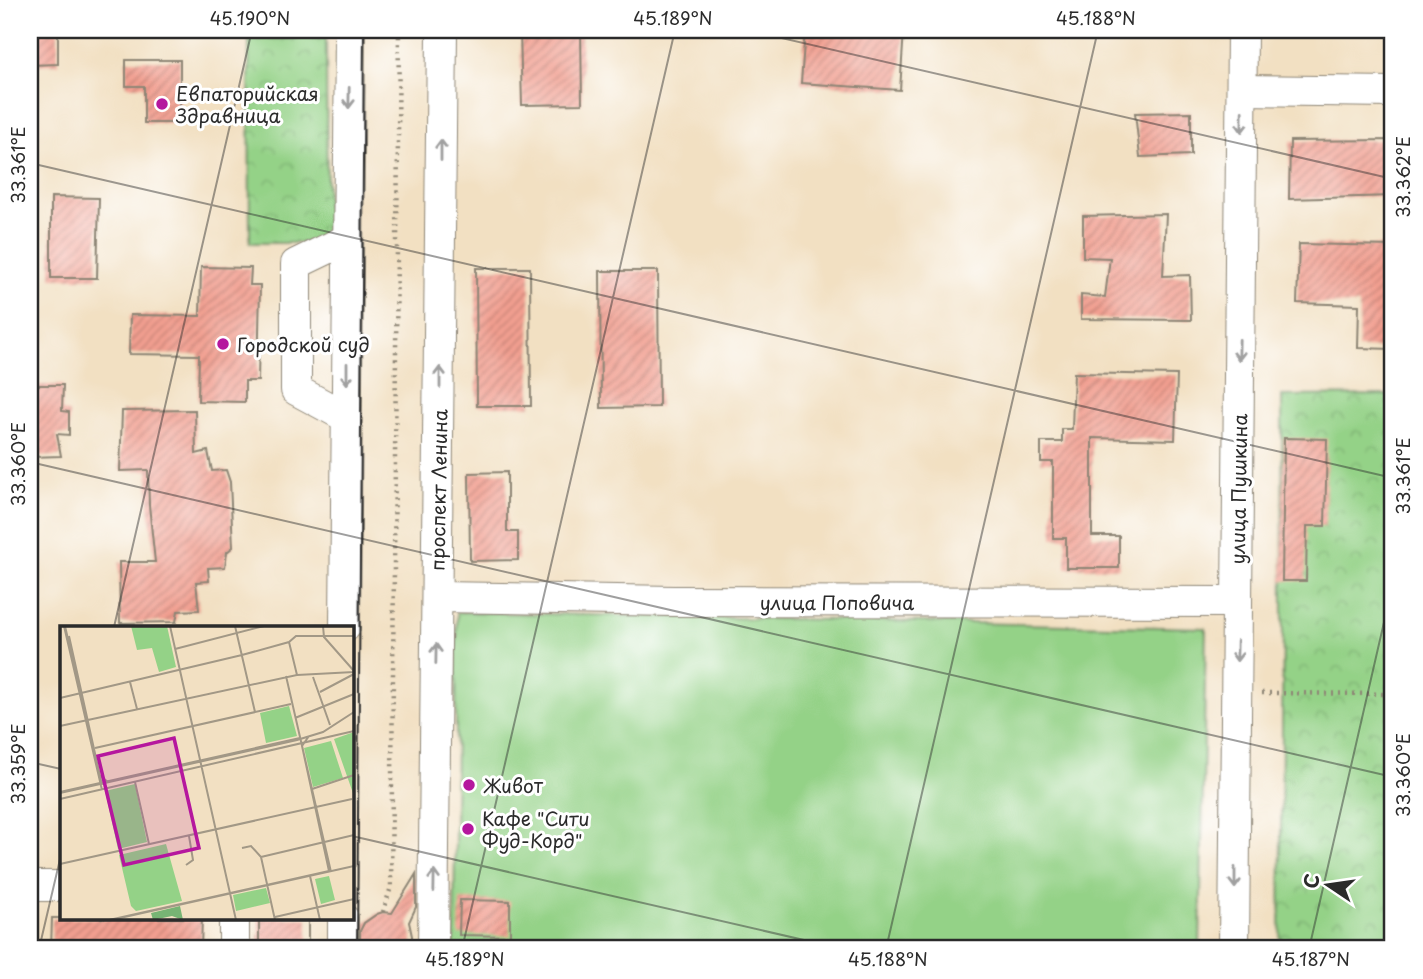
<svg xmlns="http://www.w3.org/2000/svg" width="1423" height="979" font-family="'Playpen Sans',sans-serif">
	<defs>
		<pattern id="park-crowns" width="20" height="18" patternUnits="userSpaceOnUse" patternTransform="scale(1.75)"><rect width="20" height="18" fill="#94d287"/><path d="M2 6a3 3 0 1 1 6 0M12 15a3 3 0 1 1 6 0" fill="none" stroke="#80b475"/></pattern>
		<pattern id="building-hatch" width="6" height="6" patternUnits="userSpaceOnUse" patternTransform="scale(1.75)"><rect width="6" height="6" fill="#f29f90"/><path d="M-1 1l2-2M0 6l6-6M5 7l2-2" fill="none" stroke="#c48276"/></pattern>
	</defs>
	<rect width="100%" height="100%" fill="#fff"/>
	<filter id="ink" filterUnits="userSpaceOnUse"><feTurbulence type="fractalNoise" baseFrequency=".0143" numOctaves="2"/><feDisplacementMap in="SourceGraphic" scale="14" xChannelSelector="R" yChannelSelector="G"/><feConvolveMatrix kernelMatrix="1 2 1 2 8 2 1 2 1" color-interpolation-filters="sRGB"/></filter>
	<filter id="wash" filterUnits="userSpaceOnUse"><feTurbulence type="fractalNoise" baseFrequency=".00686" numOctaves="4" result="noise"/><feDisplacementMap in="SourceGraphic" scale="28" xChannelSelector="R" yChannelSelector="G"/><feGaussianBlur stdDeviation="1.57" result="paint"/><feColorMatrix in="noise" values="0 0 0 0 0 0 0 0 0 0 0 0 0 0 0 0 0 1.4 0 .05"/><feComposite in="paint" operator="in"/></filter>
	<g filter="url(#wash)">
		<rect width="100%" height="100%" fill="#f2e0c2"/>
		<polygon fill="#94d287" stroke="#607e59" stroke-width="2" points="457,612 1206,628 1200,949 454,949"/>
		<g fill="url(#park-crowns)" stroke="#607e59" stroke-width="2">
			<polygon points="326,38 327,243 250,243 249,39"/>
			<polygon points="1393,395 1393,949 1280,949 1283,619 1282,396"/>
		</g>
		<g id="blocks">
			<g fill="url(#building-hatch)">
				<polygon points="30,30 58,30 58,64 30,65"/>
				<polygon points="520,30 581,30 582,104 522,105"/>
				<polygon points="805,30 904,30 900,90 801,83"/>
				<polygon points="126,60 180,60 180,123 144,123 144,86 126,86"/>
				<polygon points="1191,112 1191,155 1140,157 1135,113"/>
				<polygon points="1393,140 1393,196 1289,199 1290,141"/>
				<polygon points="51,197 99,198 97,278 51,278"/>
				<polygon points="1166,214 1163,276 1190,275 1191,320 1081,319 1081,295 1105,297 1110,258 1083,257 1083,216"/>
				<polygon points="1299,244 1393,246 1393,349 1358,348 1359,305 1297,303"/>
				<polygon points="201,267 251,268 250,285 260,285 258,381 245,381 245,402 198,401 199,355 129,354 130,315 200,316"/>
				<polygon points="476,268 530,268 531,406 477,406"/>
				<polygon points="600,271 658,271 659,407 601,408"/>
				<polygon points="1074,373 1177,375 1175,440 1092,438 1092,536 1119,536 1119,568 1066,568 1066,538 1053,538 1053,462 1041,462 1041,442 1062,442 1062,429 1072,429"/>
				<polygon points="30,385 63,385 62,411 69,412 69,435 57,434 61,456 30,457"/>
				<polygon points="195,410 196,454 208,451 212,471 226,470 230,482 233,547 227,552 225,567 208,568 209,581 196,582 199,610 178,611 176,622 120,623 119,562 155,562 149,505 148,470 120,471 122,411"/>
				<polygon points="1284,438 1327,439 1325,526 1307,526 1306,581 1282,581"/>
				<polygon points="507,472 507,532 518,532 518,560 470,561 469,473"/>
				<polygon points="416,874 416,907 409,922 412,936 412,949 360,949 360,931 364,923 377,914 383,912 392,913"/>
				<polygon points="460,900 510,901 510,936 459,935"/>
				<polygon points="52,918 202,918 201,949 51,949"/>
				<rect x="259" y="918" width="49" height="31"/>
			</g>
		</g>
	</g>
	<g filter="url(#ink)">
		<use href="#blocks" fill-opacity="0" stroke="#8e8676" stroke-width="2"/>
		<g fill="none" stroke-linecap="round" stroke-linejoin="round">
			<g stroke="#8e8676" stroke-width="32">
				<g id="minor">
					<polyline points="1242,90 1393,92"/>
					<polyline points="346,417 296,390 296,264 348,239"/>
					<polyline points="437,597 674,601 1237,602"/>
					<polyline points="345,627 350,30"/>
					<polyline points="30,886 61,886"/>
					<polyline points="234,949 234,918"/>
					<polyline points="343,949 343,918"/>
					<polyline points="433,949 442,30"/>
					<polyline points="1234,949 1242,30"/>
				</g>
			</g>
			<g stroke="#8e8676" stroke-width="4.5" stroke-dasharray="2 5" stroke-linecap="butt">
				<polyline points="1262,693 1393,694"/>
				<polyline points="383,912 391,887 399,30"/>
			</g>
			<use href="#minor" stroke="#fff" stroke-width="30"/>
			<polyline stroke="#2b2b2b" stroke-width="2" points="357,949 364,30"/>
		</g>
		<defs><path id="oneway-shaft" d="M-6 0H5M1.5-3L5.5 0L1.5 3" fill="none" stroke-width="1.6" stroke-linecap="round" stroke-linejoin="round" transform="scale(1.75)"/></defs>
		<g stroke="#a0a0a0">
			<use href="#oneway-shaft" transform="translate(349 98) rotate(91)"/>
			<use href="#oneway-shaft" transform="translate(1242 122) rotate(91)"/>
			<use href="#oneway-shaft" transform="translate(441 150) rotate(-90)"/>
			<use href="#oneway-shaft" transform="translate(1239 350) rotate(91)"/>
			<use href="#oneway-shaft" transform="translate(347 374) rotate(90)"/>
			<use href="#oneway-shaft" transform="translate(440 377) rotate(-90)"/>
			<use href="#oneway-shaft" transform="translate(1237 651) rotate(91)"/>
			<use href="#oneway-shaft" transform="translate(436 654) rotate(-89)"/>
			<use href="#oneway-shaft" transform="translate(1235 878) rotate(90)"/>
			<use href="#oneway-shaft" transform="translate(434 881) rotate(-89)"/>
		</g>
	</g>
	<path fill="none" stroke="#2b2b2b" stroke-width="2" stroke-opacity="0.45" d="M747 30 1393 179M30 163 1393 478M30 462 1393 777M114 627 252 30M30 762 61 769M352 836 843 949M39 949 61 855M462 949 675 30M886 949 1098 30M1309 949 1393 583"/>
	<g fill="#b5179e" stroke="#fff" stroke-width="2.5">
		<circle cx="162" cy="104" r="7"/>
		<circle cx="223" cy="344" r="7"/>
		<circle cx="469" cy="785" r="7"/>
		<circle cx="468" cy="829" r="7"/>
	</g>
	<g text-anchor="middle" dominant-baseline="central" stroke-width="6" stroke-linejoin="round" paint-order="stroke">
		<g font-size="19" fill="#2b2b2b" stroke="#fff" text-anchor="start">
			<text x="176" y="93">Евпаторийская<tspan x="176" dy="22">Здравница</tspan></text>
			<text x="237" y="344">Городской суд</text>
			<text x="483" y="785">Живот</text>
			<text x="482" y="818">Кафе "Сити<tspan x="482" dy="22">Фуд-Корд"</tspan></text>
		</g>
		<g font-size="19" fill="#2b2b2b" stroke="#fff">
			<text transform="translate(1238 489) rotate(-89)">улица Пушкина</text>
			<text transform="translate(438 490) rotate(-89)">проспект Ленина</text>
			<text x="837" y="602">улица Поповича</text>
		</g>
	</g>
	<g transform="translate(60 626)">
		<rect width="294" height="294" fill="#f2e0c2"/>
		<path d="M75 158 87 216 58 223 45 165Z" fill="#94d287"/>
		<path d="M120 280 123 294 112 290 93 294 91 287Z" fill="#77b474"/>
		<path d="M71 0H107L116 41 99 46 92 22 77 24ZM229 80 237 110 206 117 200 87ZM294 106V170L274 113ZM271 115 283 152 253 161 244 122ZM106 218 122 275 76 285 71 280 59 229ZM269 250 275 274 261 278 255 253ZM206 262 210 277 176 285 173 269Z" fill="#94d287"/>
		<path fill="none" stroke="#a29886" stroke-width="2" d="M4 0 42 164M5 0 39 149 48 156M110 0 176 294M175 0 195 86M263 0 264 11 294 45M9 10 42 159M115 23 204 0M237 49 294 46M226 50 271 246M253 51 270 99M70 56 77 83M260 66 294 48M0 72 182 29 229 16 236 10H294M235 92 294 68M0 100 237 49 229 16M35 122 231 78M75 156 89 218M252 163 294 149M0 166 240 112M0 167 237 114 263 106 294 86M0 173 294 105M182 222 191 220 201 231 215 294M201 231 294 209M0 238 292 173M126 239 133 234 129 210M250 250 260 294M215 291 294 273M49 294 269 245 242 120 249 110M51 294 294 240"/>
		<path fill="#b5179e" fill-opacity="0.15" stroke="#b5179e" stroke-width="3.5" d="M114 112 139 222 64 239 38 130Z"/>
		<rect width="294" height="294" fill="none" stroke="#2b2b2b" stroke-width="3.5"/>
	</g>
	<rect width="1423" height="979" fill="none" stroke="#fff" stroke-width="77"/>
	<g transform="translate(1328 885) rotate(283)" stroke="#ffffff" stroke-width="5" paint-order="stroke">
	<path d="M0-5L12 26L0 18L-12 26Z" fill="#2b2b2b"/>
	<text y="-10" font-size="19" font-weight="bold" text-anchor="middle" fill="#2b2b2b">С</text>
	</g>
	<rect x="38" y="38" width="1346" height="902" fill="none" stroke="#2b2b2b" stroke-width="2.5"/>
	<g font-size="18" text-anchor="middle" fill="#2b2b2b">
		<text x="250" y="25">45.190°N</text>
		<text x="673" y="25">45.189°N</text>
		<text x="1096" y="25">45.188°N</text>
		<text transform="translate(19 165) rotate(-90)" y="6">33.361°E</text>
		<text transform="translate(1404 177) rotate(-90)" y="6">33.362°E</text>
		<text transform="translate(19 464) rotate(-90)" y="6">33.360°E</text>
		<text transform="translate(1404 476) rotate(-90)" y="6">33.361°E</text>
		<text transform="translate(19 764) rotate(-90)" y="6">33.359°E</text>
		<text transform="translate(1404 775) rotate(-90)" y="6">33.360°E</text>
		<text x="465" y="966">45.189°N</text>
		<text x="888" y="966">45.188°N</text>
		<text x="1311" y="966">45.187°N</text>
	</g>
</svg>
